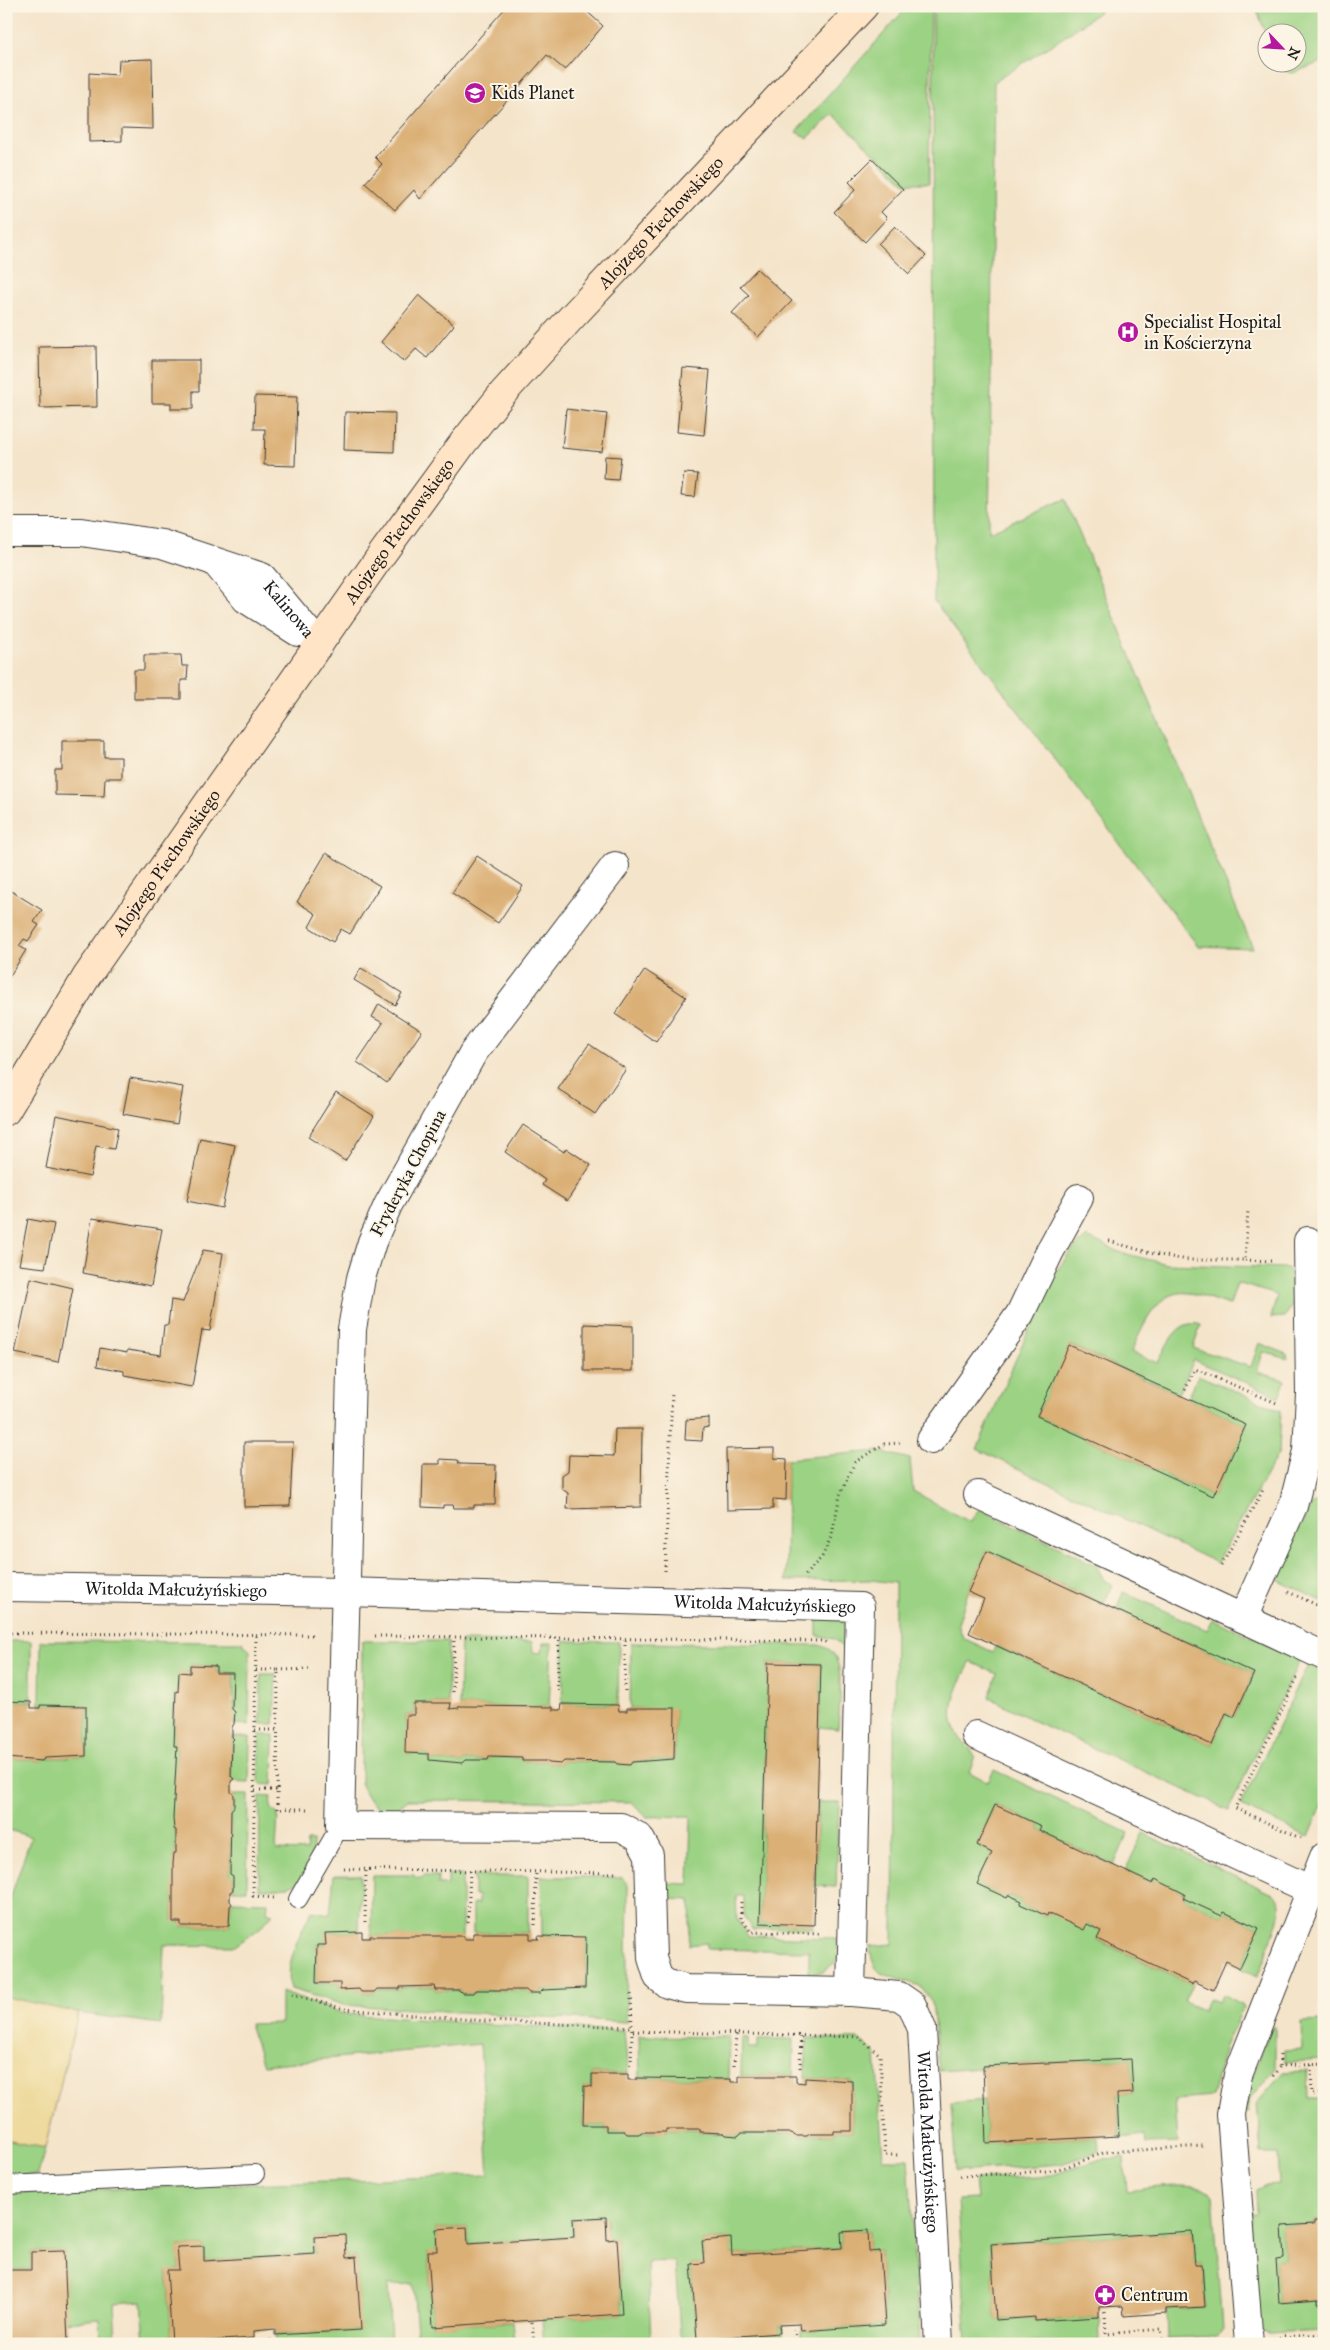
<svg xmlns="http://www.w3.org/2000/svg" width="1330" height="2350" font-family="'IM FELL Great Primer',serif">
	<rect width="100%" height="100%" fill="#fcf5e5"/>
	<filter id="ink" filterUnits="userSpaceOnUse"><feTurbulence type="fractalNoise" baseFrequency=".02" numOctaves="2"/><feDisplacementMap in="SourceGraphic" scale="10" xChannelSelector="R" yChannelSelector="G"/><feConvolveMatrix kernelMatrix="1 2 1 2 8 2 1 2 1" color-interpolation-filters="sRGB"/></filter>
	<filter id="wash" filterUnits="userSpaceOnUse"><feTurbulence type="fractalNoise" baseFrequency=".0096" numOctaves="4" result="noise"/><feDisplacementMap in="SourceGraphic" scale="20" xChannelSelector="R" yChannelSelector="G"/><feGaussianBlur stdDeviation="1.12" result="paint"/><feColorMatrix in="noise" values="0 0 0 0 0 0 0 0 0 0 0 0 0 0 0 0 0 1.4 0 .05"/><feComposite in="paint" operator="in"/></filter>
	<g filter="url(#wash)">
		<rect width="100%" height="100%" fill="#f4e4ca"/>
		<g fill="#9bd283" stroke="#5c7750">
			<polygon points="908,6 931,6 929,183 905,183 833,114 808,138 796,132"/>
			<path d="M933 6H1107L1070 33 994 82C991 232 992 382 989 532L1065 499 1253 948 1198 946 934 601Z"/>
			<path d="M1255 6H1324V61L1293 73C1287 73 1281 69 1278 63L1298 62V32H1268L1267 36Z"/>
			<path d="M1087 1237 1122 1253 1167 1264 1288 1268C1296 1285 1298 1303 1284 1317L1271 1318 1277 1295 1237 1283 1230 1305C1217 1302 1203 1295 1189 1293 1157 1288 1142 1329 1131 1352L1158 1363C1166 1347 1177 1317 1201 1325L1193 1348 1251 1367 1259 1343 1287 1354 1288 1359 1263 1352 1257 1372 1285 1380 1280 1397 1194 1360 1178 1394 1070 1345 1037 1416 1213 1496 1246 1425 1188 1399 1198 1375 1281 1411 1279 1452 1217 1563 977 1449 1050 1280 1071 1251Z"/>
			<path d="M878 1451 910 1459 913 1491 970 1522 979 1509 1096 1565 1104 1580 1112 1585 1104 1604 987 1551 968 1592 958 1624 963 1638 993 1652 997 1646 1212 1745 1226 1713 1234 1717 1254 1673 1116 1610 1123 1592 1207 1630 1213 1619 1300 1659 1229 1810 1036 1722 989 1697 997 1674 971 1662C958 1685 943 1713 960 1738 965 1745 971 1748 975 1756L969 1772 988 1782 994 1770 1128 1833 1114 1865 1039 1830 1041 1826 995 1805 977 1845 992 1853 978 1884 1007 1898 1009 1895 1022 1901 1021 1904 1046 1916 1048 1913 1087 1924 1101 1931 1097 1940 1192 1984 1184 2002 1203 2010 1209 1998 1218 2002 1223 1994 1241 2004 1243 2008 1225 2046 1212 2097 1175 2100 1178 2143 1146 2144 1145 2135 1120 2138 1117 2094 1133 2093 1131 2059 983 2066V2068L939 2071 932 2002 920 1986 881 1973 876 1968 872 1959 870 1946 893 1944 895 1583 871 1580 786 1581 787 1459Z"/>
			<polygon points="1317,1502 1324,1502 1324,1602 1275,1579 1311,1505"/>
			<path d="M817 1612C823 1613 832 1613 837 1616 849 1623 849 1641 848 1653L834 1639 817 1635Z"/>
			<polygon points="6,1641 31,1641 31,1702 6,1701"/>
			<polygon points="41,1641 242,1642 250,1651 249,1725 234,1724 233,1673 216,1673 216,1666 190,1665 190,1673 179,1673 178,1692 175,1692 174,1746 177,1746 174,1829 176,1830 176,1853 174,1853 173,1921 181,1922 181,1926 229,1926 230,1906 232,1904 230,1901 268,1902 267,1912 273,1914 260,1928 235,1946 164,1945 161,2024 78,2013 6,1997 6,1911 31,1837 6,1829 6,1758 42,1761 45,1758 68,1758 69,1756 86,1756 86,1706 40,1705"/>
			<path d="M362 1641H448V1703H414V1715H406V1753L429 1754V1760L462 1763 465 1760H488L489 1757 522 1758V1761H546L549 1763 561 1764 564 1761 615 1762 617 1764 629 1765 632 1762 674 1759 675 1709 630 1708 631 1643 819 1645C823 1647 829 1648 832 1652 845 1666 839 1709 838 1729L819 1727 821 1664 768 1663 760 1923 814 1925 813 1928 752 1929 744 1917V1896H736L737 1919 748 1936 837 1938 838 1960 823 1972 809 1975V1951L707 1949V1943L689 1945 691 1900 666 1899 665 1883 689 1884 691 1816 646 1817 632 1802 408 1800 394 1811C373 1809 370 1803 361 1785Z"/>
			<polygon points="461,1641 532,1642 533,1652 542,1653 543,1643 552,1643 549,1707 459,1706"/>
			<polygon points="564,1641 619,1642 618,1705 562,1704"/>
			<polygon points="1309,1663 1324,1670 1324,1801 1309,1837 1240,1806"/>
			<polygon points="261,1674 276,1674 274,1724 260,1724"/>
			<polygon points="260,1735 274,1735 273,1785 259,1784"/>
			<polygon points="232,1737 250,1737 249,1782 231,1781 234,1779 231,1776 232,1741 234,1739"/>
			<polygon points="234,1795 248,1795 247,1890 233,1890 233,1877 230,1874 231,1810 234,1807"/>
			<path d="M260 1796 271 1797C270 1804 270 1810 278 1814L276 1850 306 1851 307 1841H313C311 1882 298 1889 259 1889Z"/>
			<polygon points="818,1802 839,1802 836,1887 815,1886"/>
			<path d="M1143 1833 1273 1894C1276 1897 1279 1899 1280 1904 1282 1917 1263 1962 1257 1976L1240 1968 1259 1928 1224 1912 1222 1916 1183 1898 1185 1894 1155 1880 1153 1884 1125 1871Z"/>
			<path d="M334 1875H361L359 1932 326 1933V1945H317L316 1983H340V1989H359L362 1992H374L377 1989H400V1987L434 1986 435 1990H459L462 1993H474L476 1990H526L529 1993H540L543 1990 585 1987 586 1944 568 1936H542L541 1877H621L628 1885 626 2022 344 2005 291 1989C284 1965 300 1932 312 1911L330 1914Z"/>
			<polygon points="372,1875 414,1875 415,1878 423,1878 423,1876 438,1876 438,1885 448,1885 448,1875 462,1875 462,1937 371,1936"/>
			<polygon points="474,1876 528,1876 528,1933 473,1933 473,1904 478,1904 478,1896 474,1895"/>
			<polygon points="281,1992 345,2014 486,2024 624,2031 628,2074 592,2074 592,2087 584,2087 583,2125 606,2125 606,2131 624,2131 627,2134 666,2131 666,2129 700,2129 700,2132 738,2136 741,2133 792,2133 795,2136 807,2136 810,2134 834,2134 834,2131 852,2131 852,2081 805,2078 807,2038 859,2039 876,2054 883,2159 908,2159 920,2341 918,2344 801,2344 801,2331 885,2325 880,2251 869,2252 868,2230 841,2232 842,2248 732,2255 730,2238 702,2241 704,2263 691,2264 697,2339 779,2333 779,2325 783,2325 784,2340 792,2340 792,2344 685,2344 680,2332 675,2261 648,2262 651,2344 544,2344 542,2319 622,2314 617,2239 607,2240 606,2217 573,2219 574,2237 468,2244 467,2227 436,2229 437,2251 428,2252 433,2326 512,2322 514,2341 528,2340 528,2344 418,2344 413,2284 388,2285 391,2344 276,2344 275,2335 360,2330 356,2257 346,2258 344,2235 314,2237 315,2254 204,2261 204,2246 178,2247 179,2270 167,2271 172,2343 254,2338 255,2344 145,2344 142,2301 114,2303 116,2344 101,2344 100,2319 66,2322 64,2251 31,2252 31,2270 6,2270 6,2193 489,2175 480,2044 263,2065 249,2024 281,2023"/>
			<polygon points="1324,2021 1324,2060 1285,2062 1285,2050 1302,2049 1301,2022"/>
			<polygon points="1275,2026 1275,2069 1250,2099 1248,2112 1244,2112 1245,2096 1269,2030"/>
			<polygon points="639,2036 729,2037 728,2079 640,2078"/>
			<polygon points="742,2038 748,2038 748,2048 758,2048 758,2039 794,2039 793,2076 741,2076"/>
			<polygon points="1307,2071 1308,2099 1324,2099 1324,2221 1314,2221 1314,2224 1282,2226 1284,2259 1276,2260 1279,2303 1318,2300 1318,2303 1324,2303 1324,2330 1269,2333 1256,2329 1250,2212 1257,2212 1256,2190 1266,2185 1280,2184 1278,2154 1261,2154 1257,2103 1284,2072"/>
			<polygon points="984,2100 986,2143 1098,2137 1099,2151 1061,2164 956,2172 951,2103"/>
			<polygon points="6,2140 45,2148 38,2175 6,2176"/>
			<path d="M1124 2158 1127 2191C1146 2189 1201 2179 1213 2195L1223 2328 1217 2336 1167 2338 1166 2309 1205 2307 1202 2264H1195L1192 2231 991 2244 996 2320 1035 2317V2321L1099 2317 1100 2342 967 2344 958 2200 977 2199 975 2180 1052 2175 1101 2159Z"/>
		</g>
		<polygon fill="#eeda9e" stroke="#857b5d" points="6,1997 78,2013 45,2148 6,2140"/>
		<g id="blocks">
			<g fill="#dbb077">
				<polygon points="507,6 581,6 603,26 565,70 547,55 420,199 414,190 395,210 365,183 382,164 375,157"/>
				<polygon points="150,59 152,59 153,129 122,128 122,141 89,142 89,73 118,75 119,60"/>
				<polygon points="872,159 903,189 881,212 887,218 865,242 834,212 856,189 849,182"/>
				<polygon points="895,226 926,256 909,274 878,244"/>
				<polygon points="757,269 792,301 758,337 732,313 749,295 740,287"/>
				<polygon points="419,295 454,325 427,358 416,349 404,362 381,342"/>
				<polygon points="6,344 8,344 9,386 6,386"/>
				<polygon points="96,346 97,407 40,408 39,347"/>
				<polygon points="152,360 199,360 199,391 193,391 193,409 171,409 171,403 152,403"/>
				<polygon points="683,368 710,370 704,435 677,432"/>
				<polygon points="255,396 297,397 295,466 264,465 265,429 254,429"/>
				<polygon points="566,409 607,414 602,452 562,448"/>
				<polygon points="345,412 395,413 394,452 344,450"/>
				<polygon points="605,456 621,457 618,480 604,479"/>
				<polygon points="684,473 698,474 695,497 681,496"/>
				<polygon points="6,604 10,604 8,639 6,639"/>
				<polygon points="144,655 181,655 182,666 188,666 187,680 181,680 181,699 134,699 134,670 144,670"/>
				<polygon points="62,741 104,741 104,757 121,757 121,778 105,778 104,796 55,795 55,770 62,770"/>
				<polygon points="326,853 380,886 350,934 341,929 333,942 309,927 316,914 297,902"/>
				<polygon points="477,856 523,886 498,923 452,893"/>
				<polygon points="11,891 42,910 34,922 39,925 28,941 24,939 19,946 26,950 8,979 6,978 6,898"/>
				<polygon points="361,968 402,993 395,1005 354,980"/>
				<polygon points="645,970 686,997 656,1042 615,1014"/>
				<polygon points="379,1004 422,1031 387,1083 357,1062 383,1023 372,1017"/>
				<polygon points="589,1044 626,1069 595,1114 558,1089"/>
				<polygon points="130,1078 183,1087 177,1124 123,1114"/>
				<polygon points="336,1092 374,1116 345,1161 308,1137"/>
				<polygon points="56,1115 118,1128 114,1149 96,1146 90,1177 46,1168"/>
				<polygon points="523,1125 564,1152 566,1148 591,1165 567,1201 542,1185 545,1180 505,1152"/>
				<polygon points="200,1138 235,1145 222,1208 187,1201"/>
				<polygon points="92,1218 162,1229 151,1286 83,1273"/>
				<polygon points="28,1219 54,1224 45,1268 19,1265"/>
				<polygon points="203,1250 223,1253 210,1331 202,1330 192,1387 124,1375 124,1371 97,1366 100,1348 127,1353 127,1350 161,1355 164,1325 168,1325 171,1300 183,1302"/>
				<polygon points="31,1278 73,1288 58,1362 15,1353"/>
				<polygon points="584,1324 633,1326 633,1371 584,1371"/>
				<polygon points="1069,1345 1246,1425 1213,1496 1037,1416"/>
				<polygon points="709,1418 709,1427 703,1428 702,1441 685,1440 686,1420"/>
				<polygon points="615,1429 642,1429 641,1507 567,1509 568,1493 562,1489 562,1475 568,1471 569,1455 614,1456"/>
				<polygon points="244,1442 293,1442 290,1506 244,1507"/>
				<polygon points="774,1448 774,1458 787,1459 786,1500 773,1499 773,1509 727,1510 726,1449"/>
				<polygon points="440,1459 458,1460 459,1464 496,1465 495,1505 474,1505 474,1508 454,1508 453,1505 443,1505 443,1508 422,1507 423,1464 440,1464"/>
				<polygon points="987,1551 1254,1673 1234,1717 1226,1713 1212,1745 969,1633 984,1599 968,1592"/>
				<polygon points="768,1663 821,1664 814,1925 760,1923"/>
				<polygon points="190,1665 216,1666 216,1673 233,1673 232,1709 235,1712 234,1724 232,1727 232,1737 234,1739 232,1741 231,1776 234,1779 231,1781 231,1792 234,1795 234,1807 231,1810 230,1874 233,1876 233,1890 230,1892 230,1901 232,1904 230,1906 229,1926 181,1926 181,1922 173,1922 173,1864 174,1853 176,1853 176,1830 174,1829 173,1818 177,1746 174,1746 176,1691 178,1692 179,1672 190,1673"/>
				<polygon points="6,1701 31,1702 31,1708 40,1708 40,1705 86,1706 86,1756 45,1758 42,1761 6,1758"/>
				<polygon points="414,1703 451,1703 450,1709 459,1708 459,1706 553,1707 553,1710 561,1710 562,1704 618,1705 619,1711 627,1711 627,1708 675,1708 674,1759 632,1762 630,1765 617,1764 615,1762 564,1761 561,1764 549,1763 546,1761 522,1761 522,1758 489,1757 488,1760 465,1760 462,1763 429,1760 429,1754 405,1753 406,1715 414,1715"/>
				<polygon points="995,1805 1041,1826 1039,1830 1125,1871 1153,1884 1155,1879 1185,1894 1183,1898 1222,1916 1224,1912 1259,1928 1240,1968 1226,1961 1213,1990 1194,1981 1192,1984 1097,1939 1101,1931 1087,1924 1084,1930 1048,1913 1047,1916 1020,1904 1022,1901 1009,1895 1007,1898 977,1884 992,1853 977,1845"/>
				<polygon points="362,1932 362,1938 370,1938 370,1936 464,1936 464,1939 473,1939 473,1933 530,1933 530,1939 539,1939 538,1936 586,1937 585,1988 543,1990 540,1993 529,1993 526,1990 476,1990 474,1993 462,1993 459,1990 435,1990 434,1986 400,1987 400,1989 377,1989 374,1992 361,1992 359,1989 340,1990 340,1983 316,1983 317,1945 326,1945 325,1933"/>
				<polygon points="1131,2059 1133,2093 1117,2094 1119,2136 986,2143 983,2066"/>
				<polygon points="592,2074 628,2074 628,2080 636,2080 636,2078 728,2079 731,2079 731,2082 739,2082 739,2076 796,2076 796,2082 805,2083 805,2078 852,2081 852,2131 834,2131 834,2134 810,2134 807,2136 795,2136 792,2133 741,2133 738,2136 726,2135 724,2133 700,2132 700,2129 666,2129 666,2132 642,2132 639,2134 627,2134 624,2131 606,2131 606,2125 583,2125 584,2086 592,2087"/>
				<polygon points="606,2217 607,2240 617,2239 622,2314 433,2327 428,2251 437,2251 436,2229 467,2227 468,2244 574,2237 573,2219"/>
				<polygon points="1314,2221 1324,2221 1324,2303 1318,2304 1318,2300 1279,2303 1276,2260 1284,2259 1282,2226 1314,2224"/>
				<polygon points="868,2230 869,2252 880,2251 885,2325 801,2331 800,2324 779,2325 780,2333 697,2339 691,2264 704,2263 702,2241 731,2238 732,2255 842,2248 841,2232"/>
				<polygon points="1192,2231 1195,2264 1202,2264 1205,2307 1166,2309 1166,2313 1124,2316 1123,2306 1099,2307 1099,2317 1035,2321 1035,2317 996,2320 991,2244"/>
				<polygon points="345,2235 346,2258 356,2257 361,2330 275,2335 275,2329 254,2331 254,2338 172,2343 167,2270 179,2270 177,2247 204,2246 204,2261 315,2254 314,2237"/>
				<polygon points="64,2251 68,2342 6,2344 6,2270 31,2270 31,2252"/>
			</g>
		</g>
	</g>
	<g filter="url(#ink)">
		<use href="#blocks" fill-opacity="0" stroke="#3c3a36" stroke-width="1"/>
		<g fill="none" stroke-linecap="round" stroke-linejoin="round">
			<g stroke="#3c3a36" stroke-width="20">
				<g id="lane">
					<polyline points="298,1899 340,1826"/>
					<polyline points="6,2185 255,2174"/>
				</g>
			</g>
			<g stroke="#3c3a36" stroke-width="30">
				<g id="street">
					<path id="s1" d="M6 532H81L162 544 262 577 319 645"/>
					<polyline points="216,563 246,599 298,632"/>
					<path id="s2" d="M615 866 473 1053 388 1205 372 1242 361 1278 352 1329 340 1826 621 1827 639 1837 649 1855 652 1958 658 1977 667 1984 686 1989 851 1992 899 1996 912 2005 922 2029 939 2344"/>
					<polyline points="931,1440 1020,1314 1050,1251 1079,1198"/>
					<polyline points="978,1495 1324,1656"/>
					<path id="s3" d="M6 1587 345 1592 860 1607 851 1992"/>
					<polyline points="1243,1618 1293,1506 1307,1451 1310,1394 1308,1241"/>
					<polyline points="976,1735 1311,1890"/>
					<polyline points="1249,2344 1231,2114 1238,2075 1324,1857"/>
				</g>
			</g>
			<g stroke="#3c3a36" stroke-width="30">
				<g id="secondary">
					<path id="s4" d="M6 1111 87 976 382 554 463 443 503 393 570 319 864 6"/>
				</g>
			</g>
			<g stroke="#3c3a36" stroke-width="3" stroke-dasharray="1 4" stroke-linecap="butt">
				<polyline points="1109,1241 1154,1254 1188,1260 1245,1260 1248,1210"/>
				<polyline points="1245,1260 1273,1261"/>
				<polyline points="1185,1390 1195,1369 1279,1404"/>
				<polyline points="1221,1566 1263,1490"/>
				<polyline points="665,1571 672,1392"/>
				<polyline points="805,1575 822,1557 832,1535 840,1495 855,1462 884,1444 901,1443"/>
				<polyline points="1288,1592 1324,1608"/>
				<polyline points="6,1633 313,1635"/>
				<polyline points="256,1636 253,1896 274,1898"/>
				<polyline points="375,1636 824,1641 828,1644"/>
				<polyline points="256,1670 278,1670 277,1809 310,1809"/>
				<polyline points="278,1670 312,1669"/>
				<polyline points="1297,1678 1235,1808 1300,1838"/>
				<polyline points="557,1691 559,1638"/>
				<polyline points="625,1691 625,1639"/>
				<polyline points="453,1692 454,1637"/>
				<polyline points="255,1730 278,1730"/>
				<polyline points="255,1790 277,1790"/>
				<polyline points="344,1869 618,1873"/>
				<polyline points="741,1902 741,1918 751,1932 822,1934"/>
				<polyline points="365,1922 366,1869"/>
				<polyline points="468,1922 470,1871"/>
				<polyline points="535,1925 536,1872"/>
				<polyline points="292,1994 344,2009 486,2021 631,2027"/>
				<polyline points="631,1994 632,2031"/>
				<polyline points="1280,2055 1280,2066 1324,2064"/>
				<polyline points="631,2065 632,2031 859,2037 880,2055 885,2155 898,2155"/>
				<polyline points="1311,2065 1312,2094 1324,2094"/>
				<polyline points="734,2066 736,2034"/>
				<polyline points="800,2068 801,2036"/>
				<polyline points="1273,2076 1280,2066"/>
				<polyline points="960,2176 1048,2171 1066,2167 1106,2152 1203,2146"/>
				<polyline points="1105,2312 1106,2334 1161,2329 1163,2344"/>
				<polyline points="532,2322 534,2344"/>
				<polyline points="795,2329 796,2344"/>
				<polyline points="1279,2336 1324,2334"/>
				<polyline points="270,2339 271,2344"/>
				<polyline points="1169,2344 1218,2340"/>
			</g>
			<use href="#lane" stroke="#fff" stroke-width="18"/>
			<use href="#street" stroke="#fff" stroke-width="28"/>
			<use href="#secondary" stroke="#ffe4c6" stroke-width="28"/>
		</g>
	</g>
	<defs>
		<g id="school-disc" transform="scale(1.125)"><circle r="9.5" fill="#b5179e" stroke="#fcf5e5"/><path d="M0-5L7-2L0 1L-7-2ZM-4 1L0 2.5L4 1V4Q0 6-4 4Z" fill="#fff"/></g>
		<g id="hospital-disc" transform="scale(1.125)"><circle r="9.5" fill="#b5179e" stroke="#fcf5e5"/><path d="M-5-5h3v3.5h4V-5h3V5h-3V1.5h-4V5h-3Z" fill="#fff"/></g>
		<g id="pharmacy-disc" transform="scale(1.125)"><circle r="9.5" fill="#b5179e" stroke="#fcf5e5"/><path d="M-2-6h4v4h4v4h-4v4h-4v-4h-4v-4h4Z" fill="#fff"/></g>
	</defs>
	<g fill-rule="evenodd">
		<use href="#school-disc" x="475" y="93"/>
		<use href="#hospital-disc" x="1128" y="332"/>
		<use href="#pharmacy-disc" x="1105" y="2295"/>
	</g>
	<g text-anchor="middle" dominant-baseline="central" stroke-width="4" stroke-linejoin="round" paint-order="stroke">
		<g font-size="18" fill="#1c1c1c" stroke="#fcf5e5" text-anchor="start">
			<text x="491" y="93">Kids Planet</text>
			<text x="1144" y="322">Specialist Hospital<tspan x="1144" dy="21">in Kościerzyna</tspan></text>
			<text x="1121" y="2295">Centrum</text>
		</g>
		<g font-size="18" fill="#1c1c1c" stroke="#fcf5e5">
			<text stroke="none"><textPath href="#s4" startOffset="1106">Alojzego Piechowskiego</textPath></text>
			<text stroke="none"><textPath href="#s4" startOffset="701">Alojzego Piechowskiego</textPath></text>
			<text stroke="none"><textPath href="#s1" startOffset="304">Kalinowa</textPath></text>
			<text stroke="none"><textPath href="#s4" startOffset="296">Alojzego Piechowskiego</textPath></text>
			<text transform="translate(408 1173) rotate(-62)">Fryderyka Chopina</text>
			<text stroke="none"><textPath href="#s3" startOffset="170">Witolda Małcużyńskiego</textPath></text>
			<text stroke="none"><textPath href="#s3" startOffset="759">Witolda Małcużyńskiego</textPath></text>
			<text stroke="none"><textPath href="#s2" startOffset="1880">Witolda Małcużyńskiego</textPath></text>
		</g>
	</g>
	<rect width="1330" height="2350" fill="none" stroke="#fcf5e5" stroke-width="25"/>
	<g transform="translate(1282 48) rotate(115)"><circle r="24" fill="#fcf5e5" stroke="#a29e95"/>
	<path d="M0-4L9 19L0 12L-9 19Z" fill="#b5179e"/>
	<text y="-8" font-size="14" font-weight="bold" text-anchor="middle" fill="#1c1c1c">N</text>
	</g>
</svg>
